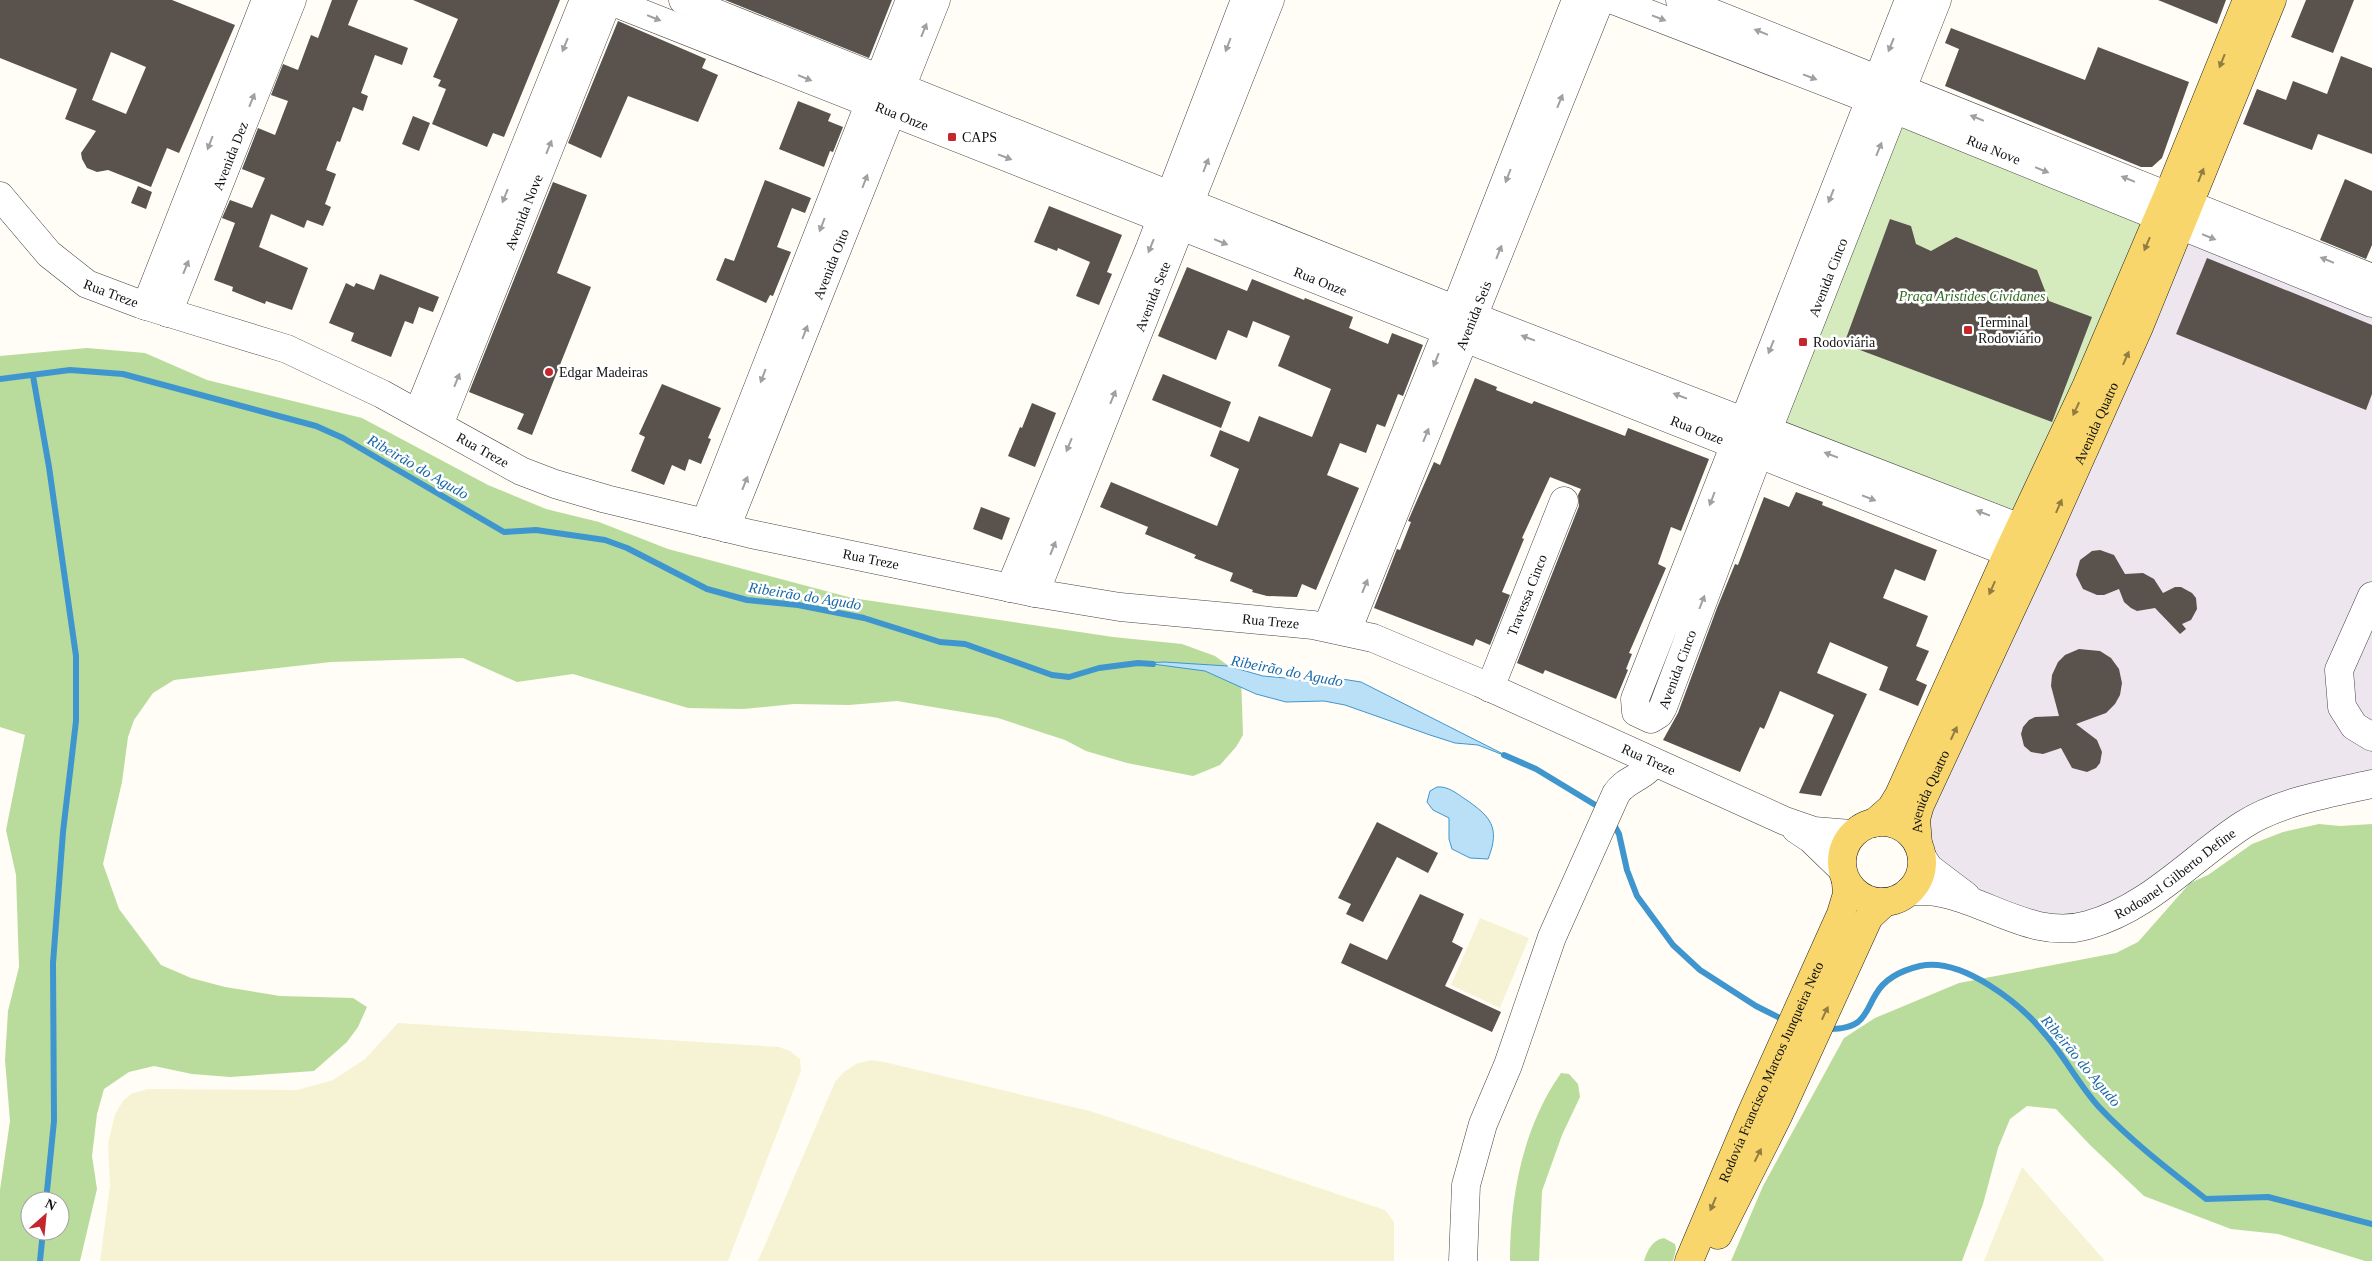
<svg xmlns="http://www.w3.org/2000/svg" width="2372" height="1261" font-family="Georgia,serif">
	<rect width="100%" height="100%" fill="#fffdf5"/>
	<polygon fill="#eee6ef" points="2181,228 2372,304 2372,773 2334,787 2137,898 2051,925 1931,868 1921,820"/>
	<g fill="#f6f3d4">
		<polygon points="1480,918 1529,938 1500,1008 1451,985"/>
		<polygon points="398,1023 779,1047 790,1051 800,1059 801,1071 728,1261 100,1261 110,1186 108,1144 115,1114 123,1101 131,1094 148,1089 297,1090 333,1080 365,1059"/>
		<polygon points="870,1060 884,1062 1090,1111 1385,1210 1394,1222 1394,1261 758,1261 835,1082 844,1072 856,1064"/>
		<polygon points="2022,1167 2105,1261 1984,1261"/>
	</g>
	<polygon fill="#d5ebbd" points="1894,110 2158,217 2020,527 1768,431"/>
	<g fill="#b9dc9c" fill-rule="evenodd">
		<path d="M87 348 145 353 207 380 362 418 488 485 546 509 599 522 668 549 852 598 1113 637 1182 644 1215 656 1241 675 1243 735 1236 747 1220 765 1193 776 1127 763 1086 751 1065 740 998 718 897 701 849 705 794 704 743 709 688 708 573 674 517 682 463 658 331 662 174 680 153 693 134 720 128 737 122 782 103 864 119 909 161 965 191 978 225 987 280 996 353 998 367 1007 358 1027 347 1042 314 1071 230 1077 192 1074 154 1066 129 1072 104 1089 97 1114 92 1156 97 1189 80 1261H0V1190L10 1121 5 1060 8 1011 19 967 16 875 6 830 25 735 0 727V356ZM30 1201H60V1231H30Z"/>
		<polygon points="2319,824 2340,826 2372,824 2372,1261 2365,1261 2278,1234 2231,1229 2144,1196 2090,1145 2056,1109 2027,1106 2010,1119 1998,1148 1983,1204 1962,1261 1731,1261 1763,1186 1844,1038 1875,1018 1959,983 2116,953 2138,942 2190,883 2208,875 2252,844 2283,832"/>
		<path d="M1561 1073 1569 1074 1578 1084 1580 1097 1562 1135 1542 1191 1539 1261H1510C1510 1196 1523 1127 1561 1073Z"/>
		<path d="M1664 1238 1675 1244 1676 1249 1673 1261H1644C1647 1251 1652 1240 1664 1238Z"/>
	</g>
	<g fill="#b9e0f7" stroke="#3f96cf">
		<polygon points="1164,662 1228,666 1263,676 1296,679 1316,684 1342,679 1361,682 1511,758 1478,745 1455,743 1430,735 1345,705 1324,701 1286,702 1256,694 1205,671 1145,663"/>
		<path d="M1437 787C1448 786 1456 793 1465 799 1490 816 1501 827 1488 859L1470 858 1452 849 1449 839V818L1433 810 1427 802 1430 791Z"/>
	</g>
	<g fill="none" stroke-linecap="round" stroke-linejoin="round">
		<g stroke="#3f96cf" stroke-width="6">
			<polyline points="33,376 49,467 76,656 76,721 63,832 53,963 54,1121 46,1201"/>
			<polyline points="0,379 70,370 123,374 316,426 343,438 504,532 536,530 605,540 627,548 707,589 747,600 798,605 864,618 940,642 965,644 1052,675 1069,677 1099,668 1138,663 1153,664"/>
			<polyline points="1504,755 1536,769 1602,809"/>
			<polyline points="1612,821 1619,834 1627,870 1637,896 1673,945 1700,970 1756,1006 1786,1021"/>
			<path d="M1825 1029C1836 1029 1848 1029 1858 1022 1867 1015 1870 1003 1876 994 1885 978 1903 970 1920 966 1962 957 2020 1003 2045 1034 2065 1057 2079 1085 2099 1107 2131 1141 2169 1170 2206 1199L2268 1197 2372 1224"/>
			<polyline points="40,1261 43,1231"/>
		</g>
	</g>
	<g fill="#5a524d" fill-rule="evenodd">
		<path d="M0 0H172L235 25 179 153 167 148 151 187 108 170 97 172 87 168 82 159 81 153 96 131 65 119 77 89 0 58ZM111 52 146 67 126 114 92 100Z"/>
		<polygon points="332,0 358,0 348,25 408,48 402,65 375,55 361,93 368,96 363,111 353,107 340,142 337,141 326,170 336,174 325,204 331,207 323,226 307,220 304,228 271,214 259,247 308,268 292,310 266,301 265,304 232,291 233,287 214,280 235,223 222,218 230,200 252,208 265,178 242,169 258,128 275,135 288,101 271,95 283,64 298,70 311,35 318,38"/>
		<polygon points="413,0 560,0 504,137 493,133 487,147 432,124 446,89 438,86 441,80 433,77 458,19"/>
		<polygon points="725,0 892,0 869,58"/>
		<polygon points="2158,0 2226,0 2217,24"/>
		<polygon points="2306,0 2354,0 2333,53 2291,37"/>
		<polygon points="618,21 706,59 702,68 718,75 698,122 628,96 601,158 568,143"/>
		<polygon points="1951,28 2085,80 2098,47 2189,82 2162,158 2152,167 2141,167 1945,86 1959,49 1945,43"/>
		<polygon points="2341,56 2372,68 2372,154 2318,134 2312,150 2243,124 2257,89 2286,100 2293,81 2327,94"/>
		<polygon points="798,101 831,114 828,121 843,127 833,152 830,151 824,167 779,149"/>
		<polygon points="413,116 430,123 419,151 402,144"/>
		<polygon points="2345,179 2372,191 2372,245 2366,259 2320,240"/>
		<polygon points="765,180 811,198 805,213 792,208 777,247 791,252 773,296 770,295 766,303 716,280 725,258 734,261"/>
		<polygon points="553,182 587,195 557,273 591,287 532,435 517,429 524,414 469,392"/>
		<polygon points="138,186 152,192 146,209 131,203"/>
		<polygon points="1049,206 1122,235 1107,272 1112,274 1099,305 1076,296 1090,262 1058,248 1057,251 1034,242"/>
		<polygon points="1890,219 1911,226 1916,244 1931,251 1956,237 2037,270 2049,301 2092,317 2052,422 1844,344"/>
		<polygon points="2207,258 2372,325 2372,394 2366,410 2176,334"/>
		<polygon points="1187,267 1247,291 1252,279 1304,300 1305,298 1353,317 1349,328 1388,344 1392,333 1423,345 1403,396 1398,394 1385,427 1377,424 1366,453 1340,443 1327,475 1359,488 1316,590 1302,584 1297,597 1267,596 1252,592 1253,590 1230,581 1233,573 1194,558 1196,555 1145,534 1148,527 1100,507 1111,482 1217,526 1239,469 1210,456 1220,430 1249,442 1259,416 1312,437 1331,389 1278,366 1290,336 1253,321 1247,338 1228,330 1216,360 1158,336"/>
		<polygon points="380,274 439,297 433,312 419,307 413,324 405,321 391,357 351,341 354,333 329,323 346,283 354,287 356,283 374,290"/>
		<polygon points="1163,374 1231,402 1221,428 1152,400"/>
		<polygon points="1475,378 1497,387 1496,390 1532,404 1534,401 1625,436 1628,428 1709,459 1681,531 1671,527 1658,564 1666,568 1629,653 1632,654 1626,669 1628,670 1616,699 1545,670 1543,674 1517,663 1579,506 1578,495 1581,489 1550,477 1522,538 1524,539 1502,592 1510,595 1490,645 1476,639 1473,646 1374,608 1397,549 1400,550 1411,522 1408,521 1415,505 1434,462 1440,465"/>
		<polygon points="662,384 721,408 708,438 711,439 701,464 689,459 685,471 672,465 664,485 631,471 645,437 639,434"/>
		<polygon points="1032,403 1056,413 1035,467 1008,456 1020,427 1022,428"/>
		<polygon points="1796,492 1823,502 1822,505 1937,550 1925,581 1895,569 1883,598 1928,616 1916,646 1929,651 1916,680 1927,685 1918,706 1879,690 1888,667 1830,642 1817,673 1867,694 1821,796 1799,793 1834,715 1780,691 1764,729 1760,727 1740,772 1663,740 1678,713 1717,608 1735,564 1738,565 1764,497 1789,507"/>
		<polygon points="981,507 1010,518 1002,540 973,529"/>
		<polygon points="2100,550 2114,555 2125,574 2143,573 2154,579 2163,593 2175,587 2181,587 2192,593 2196,598 2197,609 2191,620 2182,624 2186,629 2180,634 2155,608 2137,611 2131,608 2124,602 2119,589 2104,595 2097,595 2083,589 2076,575 2080,560 2092,551"/>
		<polygon points="2079,649 2100,651 2111,658 2119,669 2122,683 2120,695 2115,704 2106,713 2076,724 2097,740 2102,752 2100,763 2096,768 2087,772 2072,768 2061,748 2043,754 2031,752 2024,746 2021,734 2023,727 2029,720 2035,717 2059,716 2051,686 2052,675 2058,662 2065,655"/>
		<polygon points="1377,822 1438,853 1428,873 1397,857 1363,922 1346,914 1351,904 1338,898"/>
		<polygon points="1420,894 1464,914 1452,942 1463,948 1445,986 1501,1012 1492,1032 1341,963 1350,943 1387,960"/>
	</g>
	<g fill="none" stroke-linecap="round" stroke-linejoin="round">
		<g stroke="#444" stroke-width="29">
			<g id="minor">
				<path id="s1" d="M608 0 2030 561"/>
				<polyline points="683,0 1474,317 2041,536"/>
				<path id="s2" d="M1613 0 1869 99 2372 303"/>
				<polyline points="1680,0 2372,278"/>
				<path id="s3" d="M1909 0 1635 699 1636 712 1651 719 1659 714 1663 707 1758 455 1937 0"/>
				<path id="s4" d="M0 196 49 254 87 284 140 304 287 349 382 394 521 471 555 484 606 499 751 534 1035 593 1120 607 1313 625 1373 638 1480 683 1785 821 1814 831 1851 834"/>
				<polyline points="146,306 266,0"/>
				<path id="s5" d="M168 313 292 0"/>
				<polyline points="418,413 584,0"/>
				<path id="s6" d="M439 425 608 0"/>
				<polyline points="705,523 910,0"/>
				<path id="s7" d="M726 528 936 0"/>
				<polyline points="1010,588 1150,248 1245,0"/>
				<path id="s8" d="M1035 593 1270 0"/>
				<polyline points="2372,596 2339,670 2342,707 2354,726 2372,737"/>
				<polyline points="1327,627 1447,331 1576,0"/>
				<path id="s9" d="M1347 631 1600 0"/>
				<path id="s10" d="M1490 688 1564 501"/>
				<polyline points="1796,829 1811,839 1842,869"/>
				<polyline points="1922,857 1929,868 1966,896"/>
				<path id="s11" d="M1908 892C1969 882 2024 944 2088 925 2149 908 2191 859 2243 825 2278 802 2331 793 2372 784"/>
				<path d="M1463 1261 1466 1185 1483 1124 1508 1065 1552 937 1616 794C1626 778 1645 778 1653 762"/>
			</g>
		</g>
		<g stroke="#222" stroke-width="29">
			<g id="major">
				<circle cx="1882" cy="862" r="40"/>
				<polyline points="1874,823 1891,808 1899,795 2008,553 2086,387 2168,195 2247,0"/>
				<path id="s12" d="M1918 844 1916 819 1920 805 2045 537 2139 327 2272 0"/>
				<polyline points="1718,1235 1778,1116 1869,917 1885,902"/>
				<path id="s13" d="M1689 1261 1752 1112 1841 914 1847 894 1846 882"/>
			</g>
		</g>
		<use href="#minor" stroke="#fff" stroke-width="28"/>
		<use href="#major" stroke="#f9d66b" stroke-width="28"/>
	</g>
	<defs><path id="oneway-solid" d="M-6-.8H1V-3.2L6.5 0L1 3.2V.8H-6Z" transform="scale(1.25)"/></defs>
	<g fill="#a0a0a0">
		<use href="#oneway-solid" transform="translate(654 18) rotate(22)"/>
		<use href="#oneway-solid" transform="translate(1659 18) rotate(21)"/>
		<use href="#oneway-solid" transform="translate(924 30) rotate(-68)"/>
		<use href="#oneway-solid" transform="translate(1761 32) rotate(-158)"/>
		<use href="#oneway-solid" transform="translate(565 45) rotate(112)"/>
		<use href="#oneway-solid" transform="translate(1228 45) rotate(111)"/>
		<use href="#oneway-solid" transform="translate(1891 45) rotate(112)"/>
		<use href="#oneway-solid" transform="translate(1810 77) rotate(21)"/>
		<use href="#oneway-solid" transform="translate(805 78) rotate(22)"/>
		<use href="#oneway-solid" transform="translate(252 100) rotate(-68)"/>
		<use href="#oneway-solid" transform="translate(1560 101) rotate(-68)"/>
		<use href="#oneway-solid" transform="translate(1977 118) rotate(-158)"/>
		<use href="#oneway-solid" transform="translate(210 143) rotate(111)"/>
		<use href="#oneway-solid" transform="translate(549 147) rotate(-68)"/>
		<use href="#oneway-solid" transform="translate(1879 149) rotate(-68)"/>
		<use href="#oneway-solid" transform="translate(1005 157) rotate(21)"/>
		<use href="#oneway-solid" transform="translate(1206 165) rotate(-69)"/>
		<use href="#oneway-solid" transform="translate(2042 170) rotate(22)"/>
		<use href="#oneway-solid" transform="translate(1508 176) rotate(111)"/>
		<use href="#oneway-solid" transform="translate(2128 179) rotate(-158)"/>
		<use href="#oneway-solid" transform="translate(865 181) rotate(-69)"/>
		<use href="#oneway-solid" transform="translate(505 196) rotate(112)"/>
		<use href="#oneway-solid" transform="translate(1831 196) rotate(112)"/>
		<use href="#oneway-solid" transform="translate(822 225) rotate(111)"/>
		<use href="#oneway-solid" transform="translate(2209 237) rotate(22)"/>
		<use href="#oneway-solid" transform="translate(1221 242) rotate(22)"/>
		<use href="#oneway-solid" transform="translate(1151 246) rotate(112)"/>
		<use href="#oneway-solid" transform="translate(1499 252) rotate(-68)"/>
		<use href="#oneway-solid" transform="translate(2327 260) rotate(-158)"/>
		<use href="#oneway-solid" transform="translate(186 267) rotate(-68)"/>
		<use href="#oneway-solid" transform="translate(805 332) rotate(-69)"/>
		<use href="#oneway-solid" transform="translate(1528 338) rotate(-159)"/>
		<use href="#oneway-solid" transform="translate(1771 347) rotate(112)"/>
		<use href="#oneway-solid" transform="translate(1436 360) rotate(112)"/>
		<use href="#oneway-solid" transform="translate(763 376) rotate(111)"/>
		<use href="#oneway-solid" transform="translate(457 380) rotate(-68)"/>
		<use href="#oneway-solid" transform="translate(1680 396) rotate(-159)"/>
		<use href="#oneway-solid" transform="translate(1113 397) rotate(-68)"/>
		<use href="#oneway-solid" transform="translate(1426 435) rotate(-68)"/>
		<use href="#oneway-solid" transform="translate(1069 445) rotate(112)"/>
		<use href="#oneway-solid" transform="translate(1831 455) rotate(-159)"/>
		<use href="#oneway-solid" transform="translate(745 483) rotate(-68)"/>
		<use href="#oneway-solid" transform="translate(1869 498) rotate(21)"/>
		<use href="#oneway-solid" transform="translate(1712 499) rotate(111)"/>
		<use href="#oneway-solid" transform="translate(1983 513) rotate(-159)"/>
		<use href="#oneway-solid" transform="translate(1053 548) rotate(-68)"/>
		<use href="#oneway-solid" transform="translate(1365 586) rotate(-68)"/>
		<use href="#oneway-solid" transform="translate(1702 602) rotate(-69)"/>
	</g>
	<g fill="#917d42">
		<use href="#oneway-solid" transform="translate(2222 61) rotate(112)"/>
		<use href="#oneway-solid" transform="translate(2201 175) rotate(-68)"/>
		<use href="#oneway-solid" transform="translate(2147 244) rotate(113)"/>
		<use href="#oneway-solid" transform="translate(2126 358) rotate(-66)"/>
		<use href="#oneway-solid" transform="translate(2076 409) rotate(115)"/>
		<use href="#oneway-solid" transform="translate(2059 506) rotate(-66)"/>
		<use href="#oneway-solid" transform="translate(1992 588) rotate(114)"/>
		<use href="#oneway-solid" transform="translate(1954 733) rotate(-65)"/>
		<use href="#oneway-solid" transform="translate(1825 1013) rotate(-65)"/>
		<use href="#oneway-solid" transform="translate(1758 1155) rotate(-63)"/>
		<use href="#oneway-solid" transform="translate(1713 1204) rotate(113)"/>
	</g>
	<g fill="#c4262e" stroke="#fff" stroke-width="2">
		<rect x="947" y="132" width="10" height="10" rx="2.5"/>
		<rect x="1963" y="325" width="10" height="10" rx="2.5"/>
		<rect x="1798" y="337" width="10" height="10" rx="2.5"/>
		<circle cx="549" cy="372" r="5"/>
	</g>
	<g text-anchor="middle" dominant-baseline="central" stroke-width="5" stroke-linejoin="round" paint-order="stroke">
		<g font-size="14" fill="#111" stroke="#fff">
			<text stroke="none"><textPath href="#s1" startOffset="316">Rua Onze</textPath></text>
			<text stroke="none"><textPath href="#s2" startOffset="409">Rua Nove</textPath></text>
			<text stroke="none"><textPath href="#s5" startOffset="169">Avenida Dez</textPath></text>
			<text stroke="none"><textPath href="#s6" startOffset="229">Avenida Nove</textPath></text>
			<text stroke="none"><textPath href="#s7" startOffset="284">Avenida Oito</textPath></text>
			<text stroke="none"><textPath href="#s3" startOffset="1258">Avenida Cinco</textPath></text>
			<text stroke="none"><textPath href="#s1" startOffset="766">Rua Onze</textPath></text>
			<text stroke="none"><textPath href="#s4" startOffset="150">Rua Treze</textPath></text>
			<text stroke="none"><textPath href="#s8" startOffset="319">Avenida Sete</textPath></text>
			<text stroke="none"><textPath href="#s9" startOffset="340">Avenida Seis</textPath></text>
			<text stroke="none"><textPath href="#s12" startOffset="460">Avenida Quatro</textPath></text>
			<text stroke="none"><textPath href="#s1" startOffset="1171">Rua Onze</textPath></text>
			<text stroke="none"><textPath href="#s4" startOffset="555">Rua Treze</textPath></text>
			<text stroke="none"><textPath href="#s4" startOffset="960">Rua Treze</textPath></text>
			<text stroke="none"><textPath href="#s10" startOffset="100">Travessa Cinco</textPath></text>
			<text stroke="none"><textPath href="#s4" startOffset="1365">Rua Treze</textPath></text>
			<text stroke="none"><textPath href="#s3" startOffset="838">Avenida Cinco</textPath></text>
			<text stroke="none"><textPath href="#s4" startOffset="1770">Rua Treze</textPath></text>
			<text stroke="none"><textPath href="#s12" startOffset="55">Avenida Quatro</textPath></text>
			<text stroke="none"><textPath href="#s11" startOffset="288">Rodoanel Gilberto Define</textPath></text>
			<text stroke="none"><textPath href="#s13" startOffset="206">Rodovia Francisco Marcos Junqueira Neto</textPath></text>
		</g>
		<g font-size="14" fill="#111" stroke="#fff" text-anchor="start">
			<text x="962" y="137">CAPS</text>
			<text x="1978" y="322">Terminal<tspan x="1978" dy="16">Rodoviário</tspan></text>
			<text x="1813" y="342">Rodoviária</text>
			<text x="559" y="372">Edgar Madeiras</text>
		</g>
		<g font-size="14" font-style="italic" fill="#2f6b1f" stroke="#fff">
			<text x="1972" y="296">Praça Aristides Cividanes</text>
		</g>
		<g font-size="15" font-style="italic" fill="#1768a6" stroke="#fff">
			<text transform="translate(418 467) rotate(30)">Ribeirão do Agudo</text>
			<text transform="translate(805 596) rotate(9)">Ribeirão do Agudo</text>
			<text transform="translate(1287 671) rotate(11)">Ribeirão do Agudo</text>
			<text transform="translate(2081 1061) rotate(50)">Ribeirão do Agudo</text>
		</g>
	</g>
	<g transform="translate(45 1216) rotate(27)"><circle r="24" fill="#ffffff" stroke="#a0a0a0"/>
	<path d="M0-4L9 19L0 12L-9 19Z" fill="#c4262e"/>
	<text y="-8" font-size="14" font-weight="bold" text-anchor="middle" fill="#111111">N</text>
	</g>
</svg>
